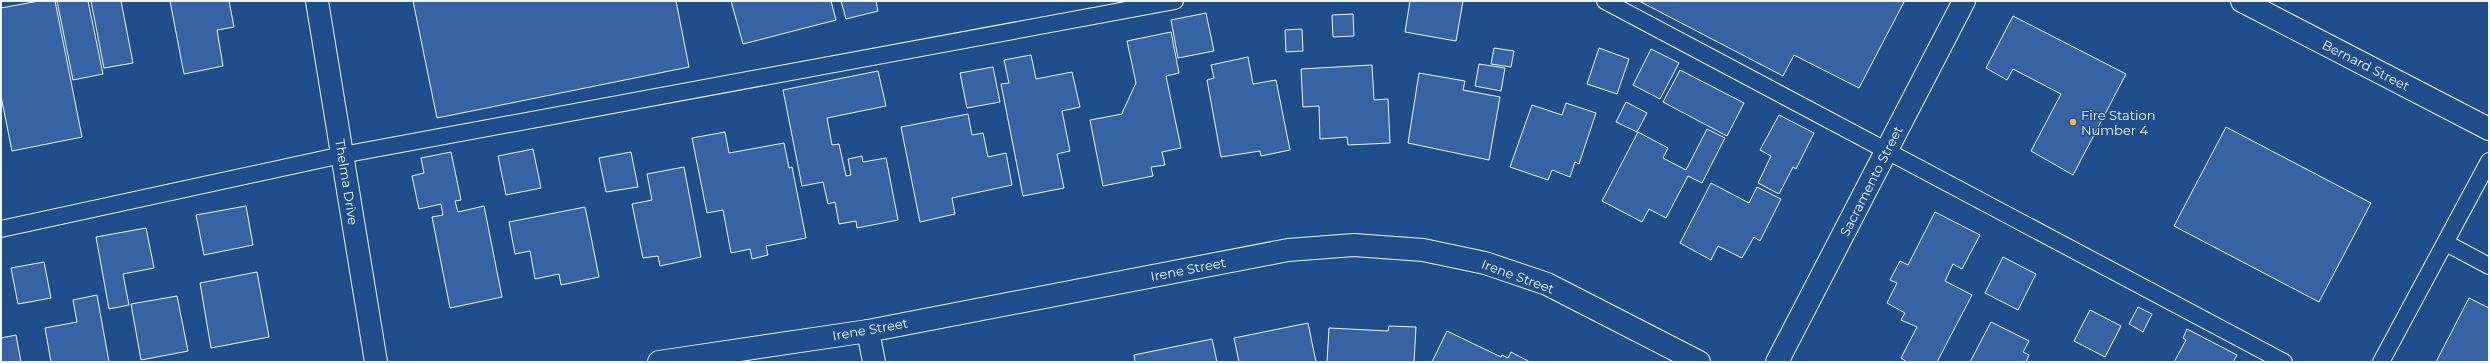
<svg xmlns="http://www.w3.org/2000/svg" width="2490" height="363" font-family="Montserrat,sans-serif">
	<rect width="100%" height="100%" fill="#1f4e8c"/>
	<g fill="#3563a3" stroke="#f2f6ff">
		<polygon points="39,1 55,1 82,137 12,151 1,96 1,8"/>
		<polygon points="57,1 88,1 103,74 73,80"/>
		<polygon points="91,1 121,1 133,63 104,68"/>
		<polygon points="170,1 229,1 234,27 217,30 223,66 184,74"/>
		<polygon points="413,1 676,1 689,67 437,118"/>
		<polygon points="731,1 831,1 836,20 743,44"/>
		<polygon points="841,1 876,1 878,11 846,19"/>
		<polygon points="1410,1 1463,1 1456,41 1405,32"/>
		<polygon points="1639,1 1902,1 1904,2 1859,88 1794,55 1783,76"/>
		<polygon points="1206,13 1214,51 1178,58 1171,20"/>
		<polygon points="1353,14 1354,36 1333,37 1332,15"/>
		<polygon points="2013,16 2126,74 2073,175 2031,151 2061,94 2013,69 2007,80 1986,68"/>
		<polygon points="1302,29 1303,51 1286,52 1285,30"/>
		<polygon points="1171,32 1179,73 1166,76 1181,148 1162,152 1165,165 1151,167 1153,176 1103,186 1090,120 1122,114 1123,111 1136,83 1127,41"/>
		<polygon points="1494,48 1514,51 1511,67 1491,64"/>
		<polygon points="1599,48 1629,59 1617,94 1587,84"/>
		<polygon points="1651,49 1679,63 1660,99 1633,85"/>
		<polygon points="1031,55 1036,79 1072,72 1080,107 1062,111 1070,151 1057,154 1064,188 1023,196 1001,84 1009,83 1004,60"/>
		<polygon points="1248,57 1253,84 1276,80 1290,150 1261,156 1260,151 1221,157 1207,80 1214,78 1211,65"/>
		<polygon points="1479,64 1505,68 1501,91 1475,86"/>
		<polygon points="1372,65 1374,100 1388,99 1390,143 1348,145 1347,137 1320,139 1319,106 1303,107 1301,69"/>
		<polygon points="993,67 1000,102 967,108 960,73"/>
		<polygon points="1680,70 1744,103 1727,136 1663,102"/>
		<polygon points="878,71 886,106 827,118 832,145 839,144 846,176 851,175 848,159 862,156 863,162 886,158 898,220 857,228 856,221 839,224 835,202 828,204 823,182 802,186 783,90"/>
		<polygon points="1419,73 1465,81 1463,90 1500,97 1489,160 1408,143"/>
		<polygon points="1626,102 1647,113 1637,132 1616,122"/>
		<polygon points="1566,103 1596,113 1579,164 1575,162 1570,177 1552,170 1548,180 1510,167 1532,105 1562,115"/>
		<polygon points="968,114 972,135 983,133 988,157 1006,153 1012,185 952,198 955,214 920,222 901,127"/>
		<polygon points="1779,115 1814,133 1796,169 1793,167 1779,194 1758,183 1771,156 1760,150"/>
		<polygon points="2226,127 2371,203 2319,302 2174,226"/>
		<polygon points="1707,129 1725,138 1702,183 1688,176 1666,218 1649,209 1642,222 1602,201 1638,132 1668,148 1663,158 1686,170"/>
		<polygon points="725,132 729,153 784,143 789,168 792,167 806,238 766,246 768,255 752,259 750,249 731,253 723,210 707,213 692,138"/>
		<polygon points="533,149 541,188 506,195 498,156"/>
		<polygon points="451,152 461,200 455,201 458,212 484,206 502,297 450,308 432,217 443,215 441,204 419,209 412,176 424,173 421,158"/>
		<polygon points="631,152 638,187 606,192 599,158"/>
		<polygon points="684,167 701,257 660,266 658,256 643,258 632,204 652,200 647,174"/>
		<polygon points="1711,183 1749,203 1757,187 1781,199 1760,241 1754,237 1742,258 1718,246 1711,260 1680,243"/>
		<polygon points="246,206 253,245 204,255 196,215"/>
		<polygon points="585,207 599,277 561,285 559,274 535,279 530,251 515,254 509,222"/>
		<polygon points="1935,212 1980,235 1962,269 1953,264 1945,281 1972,295 1937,362 1907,362 1901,358 1917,327 1901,320 1905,313 1887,303 1897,283 1890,280 1900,261 1908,265"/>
		<polygon points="146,228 154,268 123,274 129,305 109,309 96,237"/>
		<polygon points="2003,257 2036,274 2018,310 1985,293"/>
		<polygon points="44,262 51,298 18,304 11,268"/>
		<polygon points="257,272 269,337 211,348 200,283"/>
		<polygon points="97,295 109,362 51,362 45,328 77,322 73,300"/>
		<polygon points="177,296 188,351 141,360 131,304"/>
		<polygon points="2469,298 2489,308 2489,362 2436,362"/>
		<polygon points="2138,307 2152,314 2143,332 2129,324"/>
		<polygon points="2090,310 2121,326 2105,357 2074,341"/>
		<polygon points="1991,322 2029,341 2023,352 2029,355 2026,362 1970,362"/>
		<polygon points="1308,323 1316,362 1239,362 1234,338"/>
		<polygon points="1389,326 1416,327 1414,362 1327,362 1329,328 1388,331"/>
		<polygon points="2187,329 2237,355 2233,362 2174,362 2186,340 2183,338"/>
		<polygon points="1447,331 1501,357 1502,355 1508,358 1511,352 1530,362 1432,362"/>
		<polygon points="16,335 21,362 1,362 1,338"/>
		<polygon points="1212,339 1217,362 1135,362 1134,355"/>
	</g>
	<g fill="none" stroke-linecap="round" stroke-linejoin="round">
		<g stroke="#f2f6ff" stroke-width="18">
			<g id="lane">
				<polyline points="1605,1 2284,362"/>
				<polyline points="1,229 342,155 1175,1"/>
				<polyline points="2446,243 2489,266"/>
				<polyline points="2381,362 2489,161"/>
			</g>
		</g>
		<g stroke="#f2f6ff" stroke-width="24">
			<g id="street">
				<polyline points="317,1 376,362"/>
				<polyline points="868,331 874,362"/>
				<polyline points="659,362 868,331 1288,250 1354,245 1423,250 1485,263 1547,284 1699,362"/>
				<polyline points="1777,362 1964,1"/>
			</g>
		</g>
		<g stroke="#f2f6ff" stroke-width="24">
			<polyline id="secondary" points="2242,1 2489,129"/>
		</g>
		<use href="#lane" stroke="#1f4e8c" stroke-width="16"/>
		<use href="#street" stroke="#1f4e8c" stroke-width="22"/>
		<use href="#secondary" stroke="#1f4e8c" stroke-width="22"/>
	</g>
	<circle fill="#ffb74d" stroke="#1f4e8c" stroke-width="1.5" cx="2073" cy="122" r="4"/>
	<g text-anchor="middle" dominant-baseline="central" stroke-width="3" stroke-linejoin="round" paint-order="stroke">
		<g font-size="13" fill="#f2f6ff" stroke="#1f4e8c">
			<text transform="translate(2366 65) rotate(27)">Bernard Street</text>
			<text transform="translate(1871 181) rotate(-63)">Sacramento Street</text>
			<text transform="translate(347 182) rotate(81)">Thelma Drive</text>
			<text transform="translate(1188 269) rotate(-11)">Irene Street</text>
			<text transform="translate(1518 276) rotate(20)">Irene Street</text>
			<text transform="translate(870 329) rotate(-10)">Irene Street</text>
		</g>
		<g font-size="13" fill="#f2f6ff" stroke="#1f4e8c" text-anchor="start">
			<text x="2081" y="115">Fire Station<tspan x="2081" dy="15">Number 4</tspan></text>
		</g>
	</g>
	<rect width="2490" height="363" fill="none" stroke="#f2f6ff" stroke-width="4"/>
</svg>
